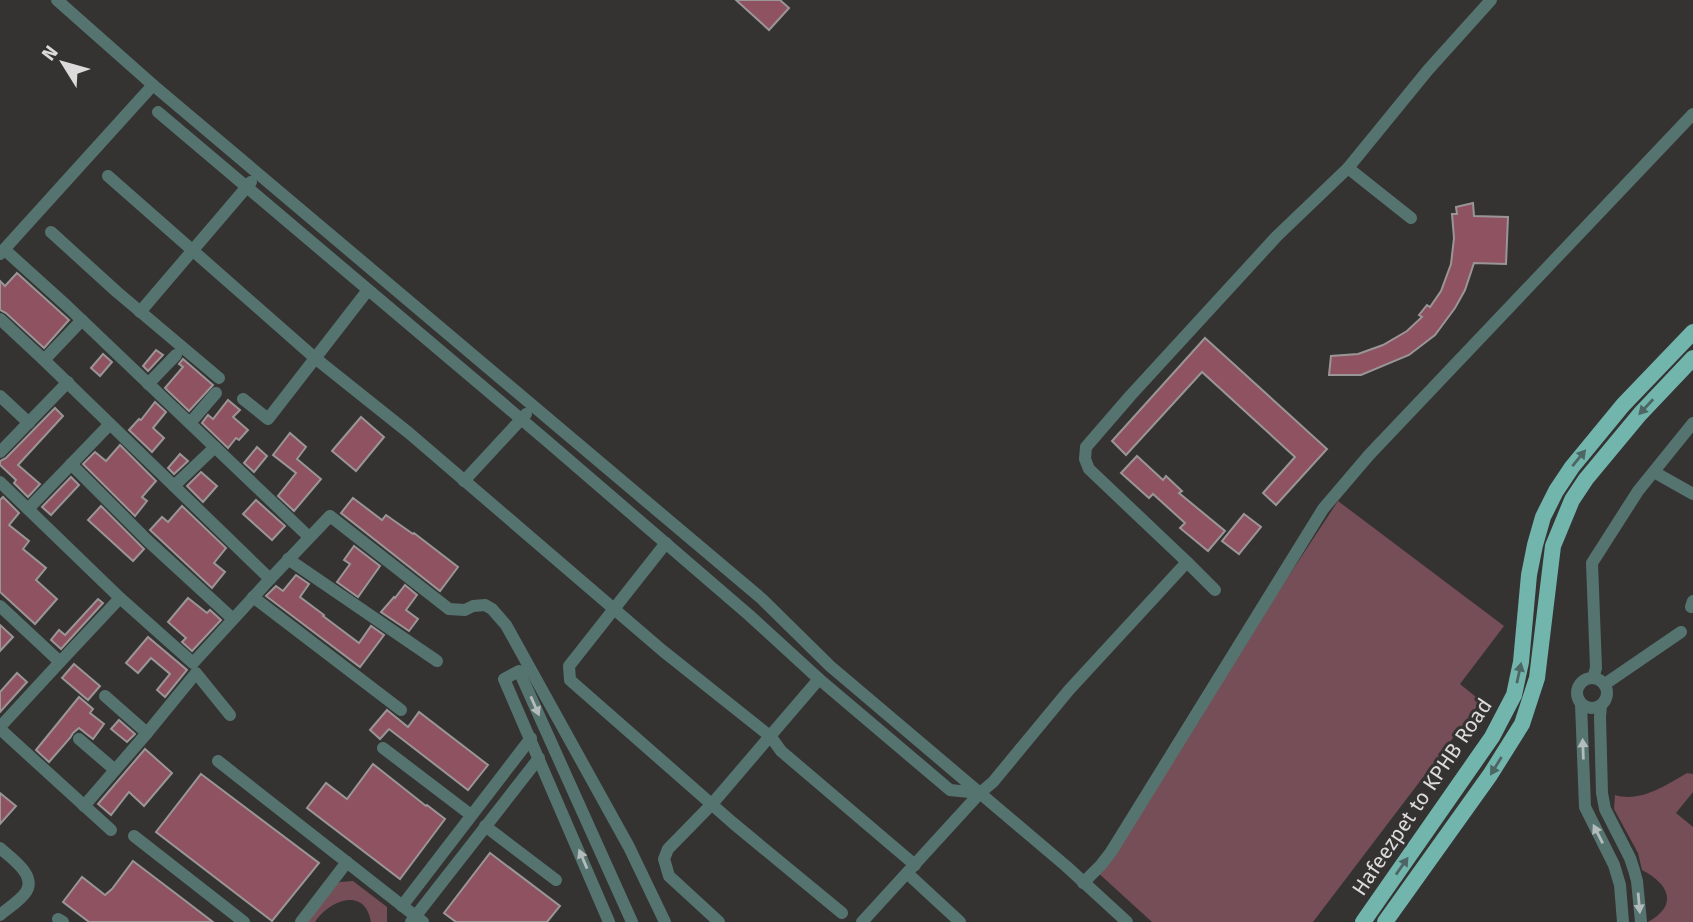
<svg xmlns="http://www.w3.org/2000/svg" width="1693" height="922" font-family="'Fira Sans',sans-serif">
	<rect width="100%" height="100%" fill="#353232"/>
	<g fill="#754e57">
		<polygon points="1338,501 1504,626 1460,684 1481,701 1313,922 1152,922 1095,870"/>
		<path d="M1687 773 1693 774V792L1676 813 1693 827V922H1648C1679 905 1669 884 1642 870L1638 853 1614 809 1615 795C1640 803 1666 785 1687 773Z"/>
		<path d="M353 881 387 907V922H371C365 886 329 900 315 922H305L332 887 340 882Z"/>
	</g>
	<g fill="#8e5261" stroke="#9a9697" stroke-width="2">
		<polygon points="736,0 780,0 789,8 769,30"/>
		<polygon points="1473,203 1474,216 1508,217 1506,264 1474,263 1465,290 1455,308 1435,335 1409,355 1361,375 1329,375 1331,356 1358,354 1383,345 1407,331 1422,317 1419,315 1427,305 1430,307 1441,291 1451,264 1454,238 1452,214 1457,214 1456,207"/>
		<polygon points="17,273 69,320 44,348 6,313 0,310 0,281 5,286"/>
		<polygon points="1205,338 1327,449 1276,505 1263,493 1295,457 1202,372 1126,455 1112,441"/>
		<polygon points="156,350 163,355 148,371 143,366"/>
		<polygon points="103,354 112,362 100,376 91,368"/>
		<polygon points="183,359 213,385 189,411 165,388 183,367 179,364"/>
		<polygon points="228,400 240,410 233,417 248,430 239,440 236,438 228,448 202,423 208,415 213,419"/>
		<polygon points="155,402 166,412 153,428 164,438 152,452 129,430 139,419 141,420"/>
		<polygon points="55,408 63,416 18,465 40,484 28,497 14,483 16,480 0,465 0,461 6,458"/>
		<polygon points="361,417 384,437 356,471 332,451"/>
		<polygon points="290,433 306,447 297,459 321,479 294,511 278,496 296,473 273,455"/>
		<polygon points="120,445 156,481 142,497 147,501 135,516 83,464 95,452 106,461"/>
		<polygon points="257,447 267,456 254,472 244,463"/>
		<polygon points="180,454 188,461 174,474 168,468"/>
		<polygon points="1137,456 1163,480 1166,476 1182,491 1179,493 1225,531 1208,551 1180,528 1185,523 1153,494 1149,498 1121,473"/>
		<polygon points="201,472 217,486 203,502 187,486"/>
		<polygon points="71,477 79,485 51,515 42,507"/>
		<polygon points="3,497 19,513 9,525 29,541 23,549 46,568 36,580 57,599 35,624 0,592 0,500"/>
		<polygon points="353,498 382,520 386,515 413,534 414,533 458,567 440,591 341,513"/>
		<polygon points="256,500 285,526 272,540 243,514"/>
		<polygon points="101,506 144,549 133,561 88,520"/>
		<polygon points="182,506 226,548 214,563 225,572 212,588 150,530 162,517 168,522"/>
		<polygon points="1244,514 1261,527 1239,554 1222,541"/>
		<polygon points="354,546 380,566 358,597 337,582 350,564 344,560"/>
		<polygon points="296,575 309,584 300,597 324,615 323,616 359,643 371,626 384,635 360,667 266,596 276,586 283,591"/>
		<polygon points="405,585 417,595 406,610 418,619 409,631 381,612 394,597 395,598"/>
		<polygon points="188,598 207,613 210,610 221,620 192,651 182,642 186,638 168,622"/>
		<polygon points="98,599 103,603 61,649 51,640 59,630 65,635"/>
		<polygon points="0,625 13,637 0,651"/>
		<polygon points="148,637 187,670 165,697 157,690 170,674 151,658 138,673 126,663"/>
		<polygon points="74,664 100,686 88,700 62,678"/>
		<polygon points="17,673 27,682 0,712 0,692"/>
		<polygon points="79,697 93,709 90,713 104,724 93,739 79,728 73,733 70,738 49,762 36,750"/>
		<polygon points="387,710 408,727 419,712 488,765 468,790 389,729 380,739 370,730"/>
		<polygon points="119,720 135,734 127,742 111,729"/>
		<polygon points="145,749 172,773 144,806 129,792 111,815 98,804"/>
		<polygon points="373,764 426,806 427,805 445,819 400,879 307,808 326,783 347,799"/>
		<polygon points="201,774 319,863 272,921 156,832"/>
		<polygon points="0,793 16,806 0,824"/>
		<polygon points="490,853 560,906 547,922 456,922 444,913"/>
		<polygon points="133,861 183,899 213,922 89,922 63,902 82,877 105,895 112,889"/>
	</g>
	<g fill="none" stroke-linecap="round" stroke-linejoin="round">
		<g stroke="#557470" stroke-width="12">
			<polyline points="57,0 153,85 762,599 830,666 1066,866 1127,922"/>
			<polyline points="158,112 547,441 749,615 819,679 950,790 979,793"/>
			<polyline points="1348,168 1428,70 1491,0"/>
			<polyline points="108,176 315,358 409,433 663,651 771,737 781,751 915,865"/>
			<polyline points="51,232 117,292 219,378"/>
			<polyline points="5,250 67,306 309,537"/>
			<polyline points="0,254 153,85"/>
			<polyline points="140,312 251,182"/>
			<polyline points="0,319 44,360 270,579"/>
			<polyline points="44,360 82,320"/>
			<polyline points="148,384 176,355"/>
			<polyline points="0,396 29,423"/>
			<polyline points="243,399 268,419 368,290"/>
			<polyline points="190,423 216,393"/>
			<polyline points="0,452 68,382"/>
			<polyline points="71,464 148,541 233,619"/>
			<polyline points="1654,472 1693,494"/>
			<polyline points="464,481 526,414"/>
			<polyline points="0,482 120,598 60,662"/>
			<polyline points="174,486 215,447"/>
			<polyline points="28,509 110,424"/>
			<polyline points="666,543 569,666 570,680 733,823 842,913"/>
			<polyline points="288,559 437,661"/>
			<polyline points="1187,562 1215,590"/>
			<polyline points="253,597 401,710"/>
			<polyline points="120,598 193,663 270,579 330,516 449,609 465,610 473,606 485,605 492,609 506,625 629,847 665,922"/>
			<polyline points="0,606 60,662 0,727"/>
			<polyline points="1691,607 1693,601"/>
			<circle cx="1592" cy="693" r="15"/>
			<polyline points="1593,678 1596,668 1592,563 1638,491 1693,423"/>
			<polyline points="1605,684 1681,632"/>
			<polyline points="105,696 147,733"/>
			<polyline points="1581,704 1585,807 1614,865 1620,885 1623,922"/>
			<polyline points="1601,705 1600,717 1602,793 1605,809 1630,858 1634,870 1637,881 1641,922"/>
			<polyline points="0,729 111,830"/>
			<polyline points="79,739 115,770"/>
			<polyline points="383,748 471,815"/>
			<polyline points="218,761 423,922"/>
			<polyline points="84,806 147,733 196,673 230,715"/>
			<polyline points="485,826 556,880"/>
			<polyline points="134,836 244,922"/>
			<path d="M0 848C11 858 37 875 26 892 20 901 8 908 0 915"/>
			<polyline points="907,873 960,922"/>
			<polyline points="1083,883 1101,865 1111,852 1323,509 1369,455 1693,114"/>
			<polyline points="402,906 531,738"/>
			<polyline points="58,919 63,922"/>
			<polyline points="301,922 347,862"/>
			<polyline points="411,922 539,758"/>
			<polyline points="609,922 504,679 519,671 632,922"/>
			<polyline points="719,922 669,876 664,859 668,849 712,804 819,679"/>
			<polyline points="862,922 980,793 993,782 1069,690 1187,562 1089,469 1085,459 1086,447 1131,395 1277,236 1348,168 1411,218"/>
		</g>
		<g stroke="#72b5ac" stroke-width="16">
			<polyline points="1363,922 1492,737 1514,695 1521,662 1529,575 1535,545 1543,517 1556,491 1572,467 1623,405 1693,332"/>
			<polyline points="1385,922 1490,775 1522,724 1537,678 1553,546 1572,500 1586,479 1640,414 1693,358"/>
		</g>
	</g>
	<defs><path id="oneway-solid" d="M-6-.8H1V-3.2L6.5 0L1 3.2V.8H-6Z" transform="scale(1.75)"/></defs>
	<g fill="#4d6663">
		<use href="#oneway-solid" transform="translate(1646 407) rotate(133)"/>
		<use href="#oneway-solid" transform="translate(1579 458) rotate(-51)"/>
		<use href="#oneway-solid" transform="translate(1519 673) rotate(-78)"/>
		<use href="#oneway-solid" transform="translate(1496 766) rotate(122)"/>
		<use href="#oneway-solid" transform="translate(1402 866) rotate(-55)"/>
	</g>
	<g fill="#b4bbbb">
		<use href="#oneway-solid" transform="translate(535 706) rotate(66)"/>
		<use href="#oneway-solid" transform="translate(1583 749) rotate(-92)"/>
		<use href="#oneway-solid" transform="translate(1598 834) rotate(-117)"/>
		<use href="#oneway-solid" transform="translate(583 859) rotate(-113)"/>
		<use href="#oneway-solid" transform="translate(1639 903) rotate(85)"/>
	</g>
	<g text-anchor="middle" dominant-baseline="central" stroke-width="6" stroke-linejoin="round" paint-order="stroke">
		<g font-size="21" fill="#dcdadb" stroke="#353232">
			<text transform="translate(1422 797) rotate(-56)">Hafeezpet to KPHB Road</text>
		</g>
	</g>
	<g transform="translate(63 63) rotate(307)" stroke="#353232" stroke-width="5" paint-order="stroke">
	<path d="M0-5L12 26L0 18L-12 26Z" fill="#dcdadb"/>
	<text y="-10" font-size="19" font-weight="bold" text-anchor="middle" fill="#dcdadb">N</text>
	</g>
</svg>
